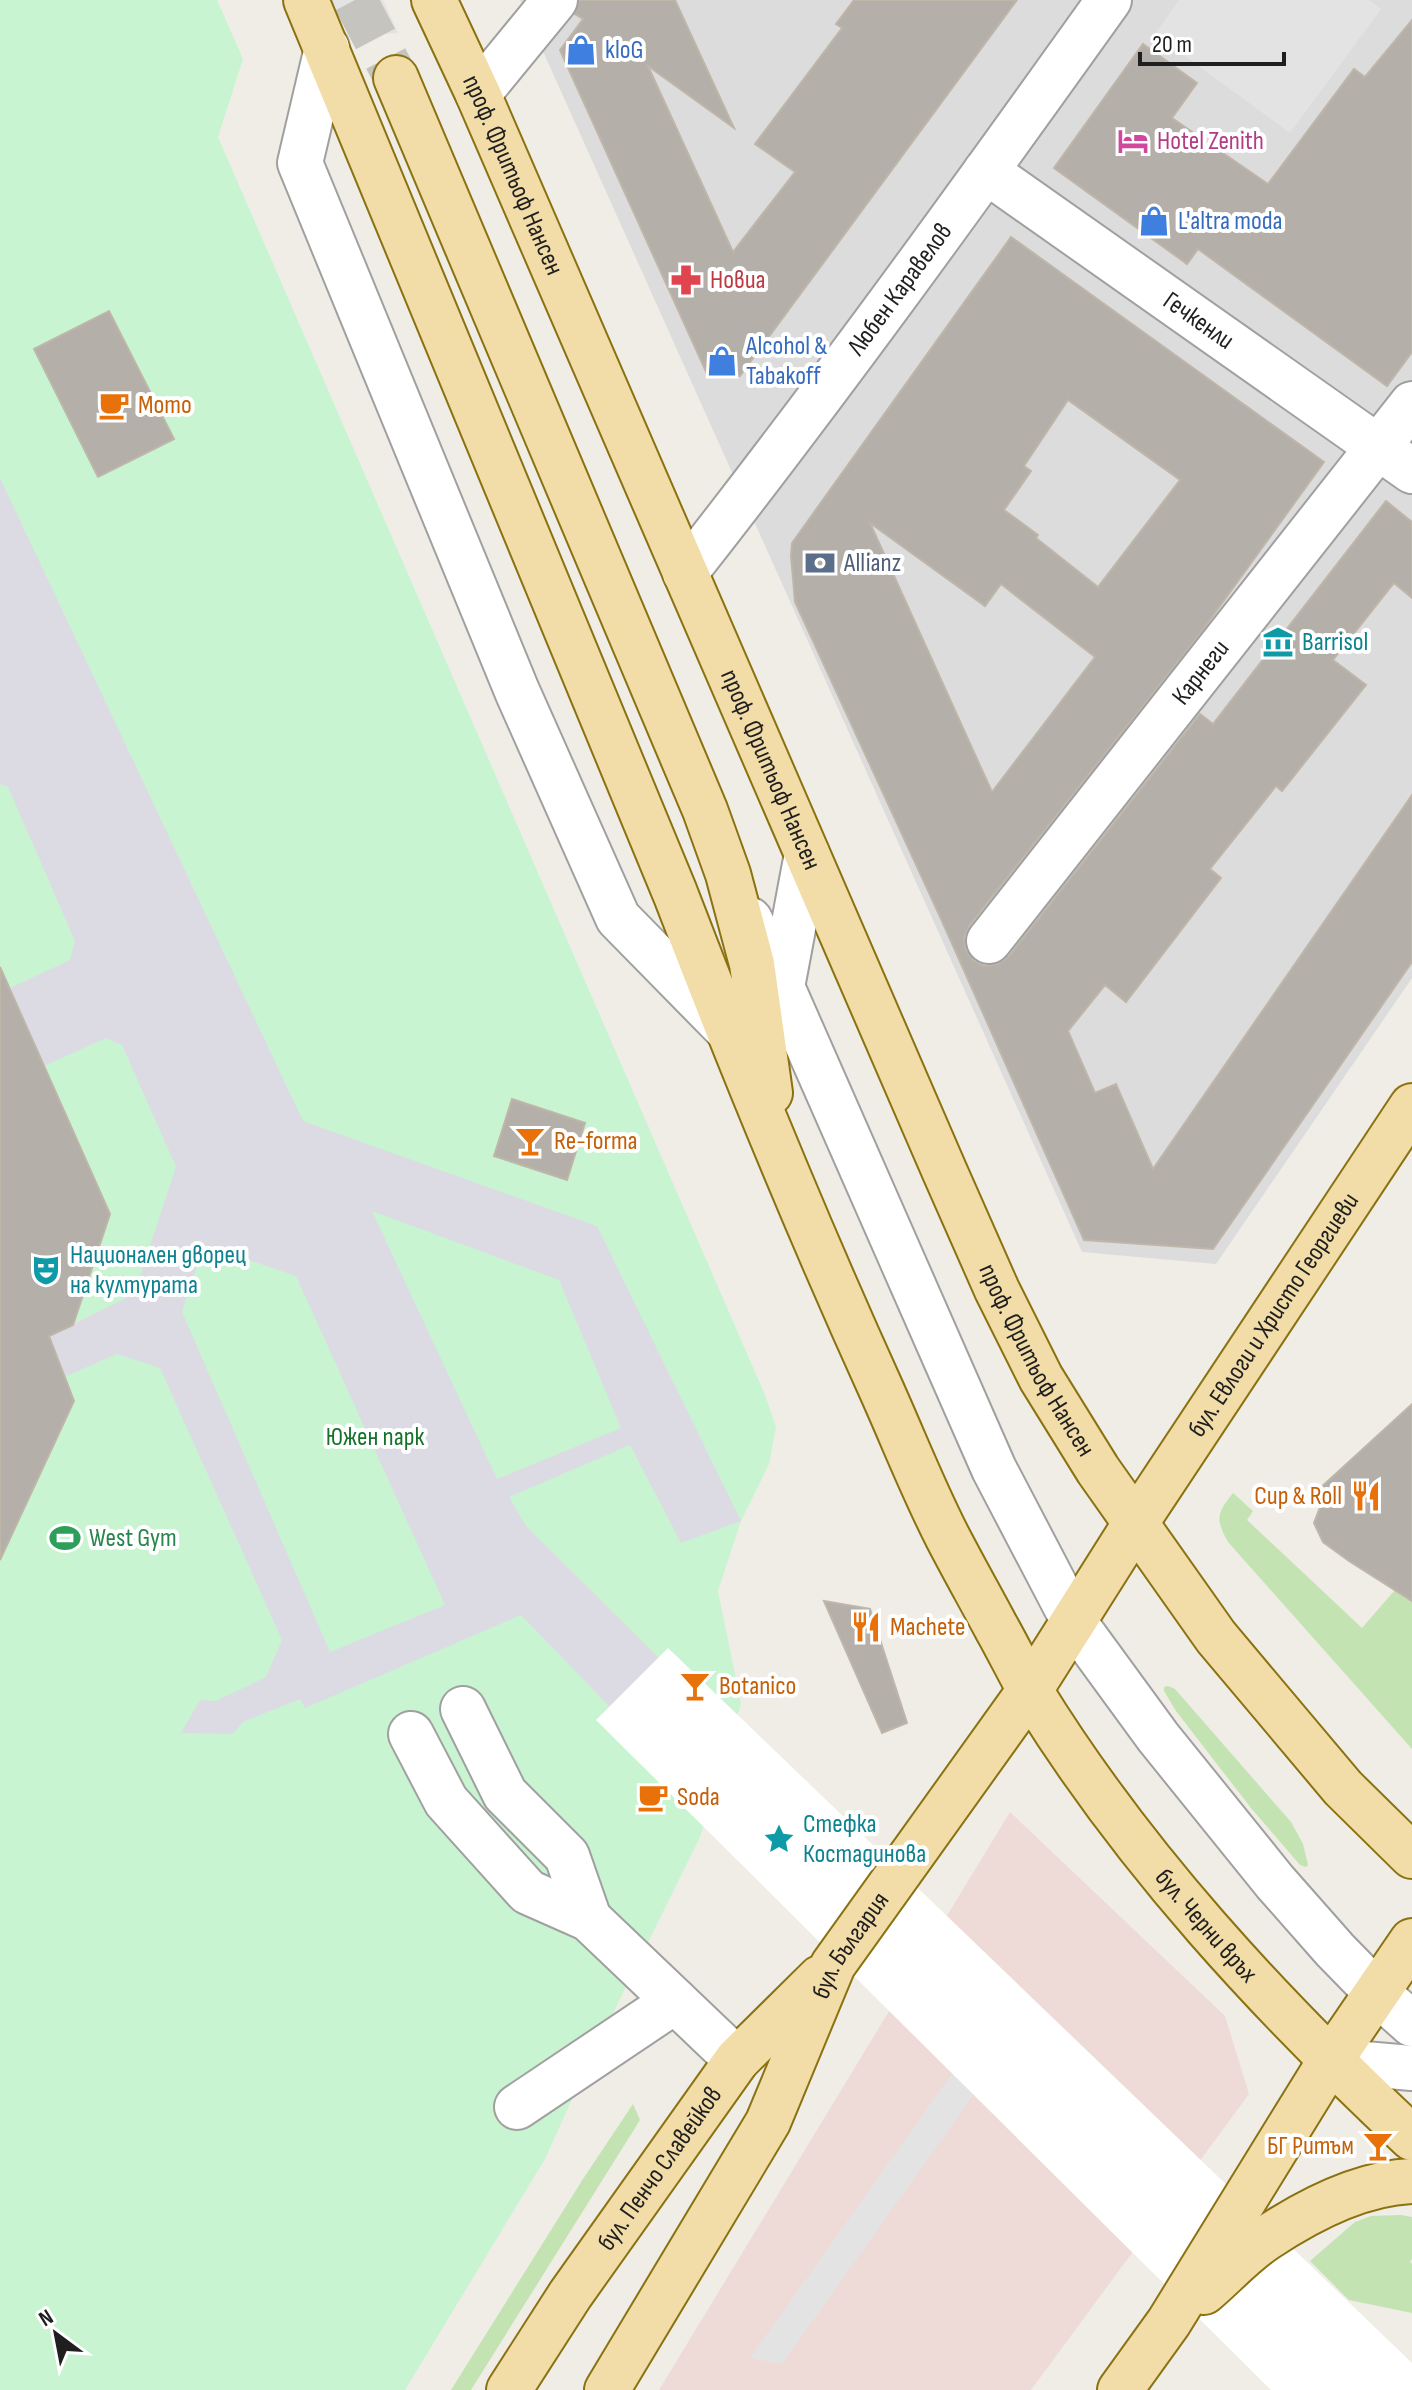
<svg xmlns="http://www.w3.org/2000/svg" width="1412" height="2390" font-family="'Sofia Sans Condensed',sans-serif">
	<rect width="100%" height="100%" fill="#efede6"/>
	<polygon fill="#dddcdc" points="520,0 1412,0 1412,978 1216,1264 1082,1252"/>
	<polygon fill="#eedbd7" points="1010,1812 1225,2016 1249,2094 1031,2390 659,2390"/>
	<g fill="#c3e3b2">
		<path d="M1233 1493 1253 1511 1247 1520 1362 1628 1395 1590 1412 1579V1749L1228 1542C1215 1519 1217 1513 1233 1493Z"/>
		<polygon points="1168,1686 1175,1689 1291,1822 1303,1844 1308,1865 1306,1867 1300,1865 1251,1808 1176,1711 1164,1691 1164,1687"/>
		<polygon points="633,2104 640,2120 491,2358 471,2390 451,2390 583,2179"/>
		<polygon points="1401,2215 1412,2217 1412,2259 1410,2262 1412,2264 1412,2313 1349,2300 1310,2261 1355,2222 1371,2216"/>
	</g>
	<polygon fill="#c8f4d2" points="0,0 217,0 243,59 218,137 765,1395 776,1427 769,1464 741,1521 718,1591 741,1704 700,1837 587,2066 545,2159 405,2390 0,2390"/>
	<g fill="#e3e3e3">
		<polygon points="332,0 383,0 398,33 349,37"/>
		<polygon points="1179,0 1369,0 1381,9 1290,133 1155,34"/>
		<polygon points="1002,2003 1034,2010 782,2364 750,2358"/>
	</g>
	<path fill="#dcdbe4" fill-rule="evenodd" d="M0 478 303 1121 597 1226 741 1521 681 1543 630 1445 509 1497 526 1526 658 1657 1303 2390 609 1706 521 1615 305 1708 300 1699 243 1722 233 1734 181 1733 200 1700 216 1701 266 1677 282 1640 160 1368 117 1354 64 1377 47 1337 134 1294 176 1167 122 1045 106 1038 44 1066 10 988 70 960 75 941 8 787 0 784ZM372 1211 559 1280 621 1428 497 1479ZM204 1245 296 1276 445 1605 330 1652 182 1312Z"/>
	<polygon fill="#fff" points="668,1648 1412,2363 1412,2390 1271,2390 596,1720"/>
	<g fill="#b4afa9" stroke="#bfb6aa" stroke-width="2" fill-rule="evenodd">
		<polygon points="579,0 675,0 734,128 648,66 733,252 795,172 755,144 842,28 836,24 854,0 1017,0 740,376 708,376 560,50 583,19 575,14"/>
		<polygon points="1412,20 1412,352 1387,386 1198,249 1187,264 1054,168 1143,44 1197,83 1172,118 1268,184 1354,69 1365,77"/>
		<path d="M1011 237 1324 462 1202 631 969 926 964 937 966 950 974 961 985 966 998 964 1009 956 1200 714 1213 724 1386 501 1412 522V598L1394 583 1333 660 1366 685 1282 791 1276 786 1210 869 1221 878 1126 1002 1105 985 1068 1031 1095 1093 1116 1084 1153 1169 1412 795V962L1213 1249 1084 1240 942 921 795 602 791 556 792 543ZM1068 400 1180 480 1098 587 1036 538 1038 535 1004 510 1031 471 1024 466ZM870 523 985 606 1001 584 1095 657 992 792Z"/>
		<polygon points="109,311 174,439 98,477 34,349"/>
		<polygon points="0,967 110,1214 73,1325 49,1336 74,1401 0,1560"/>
		<polygon points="512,1099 585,1123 567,1180 494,1156"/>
		<polygon points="1412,1404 1412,1601 1349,1561 1323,1542 1314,1523 1322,1502 1319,1489"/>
		<polygon points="824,1601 870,1609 907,1723 882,1733"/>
	</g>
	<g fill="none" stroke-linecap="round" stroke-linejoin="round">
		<polyline stroke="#c5c4be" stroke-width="44" stroke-dasharray="44 22" stroke-linecap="butt" points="355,0 396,78"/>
		<g stroke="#a0a0a0" stroke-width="48">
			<g id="minor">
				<polyline points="327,48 300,163 517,691 618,918 727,1029"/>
				<polyline points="478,94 555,0"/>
				<path id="s1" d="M986 171 1412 471"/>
				<path id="s2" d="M685 573C832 386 971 193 1109 0"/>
				<polyline points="750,920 782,987 994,1469 1074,1622 1158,1737 1275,1882 1335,1950 1376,1992 1412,2024"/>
				<path id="s3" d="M989 941 1412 404"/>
				<polyline points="782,987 807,854"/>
				<polyline points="463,1709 505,1794 567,1856 589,1919"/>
				<polyline points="411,1734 446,1801 528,1892 589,1919 737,2060"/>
				<polyline points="1330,2061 1412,2068"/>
				<polyline points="517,2107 675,2001"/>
			</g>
		</g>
		<g stroke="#8a7210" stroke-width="48">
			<g id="major">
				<path id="s4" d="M306 0 675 893C739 1060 807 1226 881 1389 903 1438 923 1489 947 1536 963 1567 980 1597 996 1627 1008 1648 1019 1671 1031 1692 1134 1859 1269 2004 1412 2138"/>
				<path id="s5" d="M434 0 478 94 944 1170 997 1290 1041 1378 1098 1470 1216 1637 1343 1788 1412 1856"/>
				<polyline points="396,78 705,810 728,874 752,964 770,1093"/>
				<path d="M1204 2292C1224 2275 1243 2254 1265 2239 1307 2211 1361 2183 1412 2181"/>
				<path id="s6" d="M509 2390 570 2295 737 2060 820 1978"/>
				<path id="s7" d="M607 2390 768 2122 833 1965 1030 1690 1135 1524 1412 1106"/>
				<polyline points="1120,2390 1169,2322 1330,2061 1412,1941"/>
			</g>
		</g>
		<use href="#minor" stroke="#fff" stroke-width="44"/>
		<use href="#major" stroke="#f2dca8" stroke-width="44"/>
	</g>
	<defs>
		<g id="shop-bare" transform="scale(2.4)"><path d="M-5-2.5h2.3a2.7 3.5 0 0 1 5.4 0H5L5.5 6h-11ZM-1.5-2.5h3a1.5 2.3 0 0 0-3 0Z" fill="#3f7fe0" stroke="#fff" stroke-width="2.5" paint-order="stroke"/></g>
		<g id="hotel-bare" transform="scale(2.4)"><path d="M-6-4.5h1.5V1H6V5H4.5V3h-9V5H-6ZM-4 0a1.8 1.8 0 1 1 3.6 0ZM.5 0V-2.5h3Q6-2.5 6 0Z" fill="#d1479c" stroke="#fff" stroke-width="2.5" paint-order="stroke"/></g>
		<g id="pharmacy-bare" transform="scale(2.4)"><path d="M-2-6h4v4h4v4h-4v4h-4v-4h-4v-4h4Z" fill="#e0444e" stroke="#fff" stroke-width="2.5" paint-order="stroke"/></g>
		<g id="cafe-bare" transform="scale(2.4)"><path d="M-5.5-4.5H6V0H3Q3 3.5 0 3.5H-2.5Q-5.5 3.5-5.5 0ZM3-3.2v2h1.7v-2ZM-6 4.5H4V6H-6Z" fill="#e8710a" stroke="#fff" stroke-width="2.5" paint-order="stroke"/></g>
		<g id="bank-bare" transform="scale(2.4)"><path d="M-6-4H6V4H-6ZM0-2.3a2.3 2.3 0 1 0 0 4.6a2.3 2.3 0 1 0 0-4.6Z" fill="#5c6f8a" stroke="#fff" stroke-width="2.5" paint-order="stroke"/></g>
		<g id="museum-bare" transform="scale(2.4)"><path d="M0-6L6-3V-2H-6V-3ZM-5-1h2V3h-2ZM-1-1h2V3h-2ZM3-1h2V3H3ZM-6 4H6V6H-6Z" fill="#0f9aa8" stroke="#fff" stroke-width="2.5" paint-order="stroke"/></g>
		<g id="bar-bare" transform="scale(2.4)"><path d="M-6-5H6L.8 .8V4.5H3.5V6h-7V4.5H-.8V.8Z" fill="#e8710a" stroke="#fff" stroke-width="2.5" paint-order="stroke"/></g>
		<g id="theatre-bare" transform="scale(2.4)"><path d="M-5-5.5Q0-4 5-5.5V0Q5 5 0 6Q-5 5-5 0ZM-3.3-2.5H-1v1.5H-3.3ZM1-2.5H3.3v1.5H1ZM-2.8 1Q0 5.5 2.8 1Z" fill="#0f9aa8" stroke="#fff" stroke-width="2.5" paint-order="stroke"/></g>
		<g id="restaurant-bare" transform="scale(2.4)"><path d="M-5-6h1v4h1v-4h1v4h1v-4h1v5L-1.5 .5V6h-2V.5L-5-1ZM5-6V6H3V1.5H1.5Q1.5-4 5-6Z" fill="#e8710a" stroke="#fff" stroke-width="2.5" paint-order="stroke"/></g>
		<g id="stadium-bare" transform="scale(2.4)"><path d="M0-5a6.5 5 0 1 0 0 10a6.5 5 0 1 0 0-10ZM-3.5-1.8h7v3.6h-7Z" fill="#2e9e5b" stroke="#fff" stroke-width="2.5" paint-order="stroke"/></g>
		<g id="sight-bare" transform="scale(2.4)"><path d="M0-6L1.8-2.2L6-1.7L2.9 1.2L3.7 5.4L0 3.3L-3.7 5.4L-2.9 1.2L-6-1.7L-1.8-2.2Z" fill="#0f9aa8" stroke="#fff" stroke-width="2.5" paint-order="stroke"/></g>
	</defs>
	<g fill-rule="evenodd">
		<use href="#shop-bare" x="581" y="50"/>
		<use href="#hotel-bare" x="1133" y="141"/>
		<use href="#shop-bare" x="1154" y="221"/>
		<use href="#pharmacy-bare" x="686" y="280"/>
		<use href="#shop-bare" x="722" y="361"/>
		<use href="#cafe-bare" x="114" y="405"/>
		<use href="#bank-bare" x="820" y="563"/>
		<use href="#museum-bare" x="1278" y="642"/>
		<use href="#bar-bare" x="530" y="1141"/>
		<use href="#theatre-bare" x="46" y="1270"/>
		<use href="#restaurant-bare" x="1366" y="1496"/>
		<use href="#stadium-bare" x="65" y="1538"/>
		<use href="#restaurant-bare" x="866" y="1627"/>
		<use href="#bar-bare" x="695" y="1686"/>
		<use href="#cafe-bare" x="653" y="1797"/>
		<use href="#sight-bare" x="779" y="1839"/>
		<use href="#bar-bare" x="1378" y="2146"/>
	</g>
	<g text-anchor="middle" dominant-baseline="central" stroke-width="8" stroke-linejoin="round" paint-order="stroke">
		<g font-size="26" fill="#366cbe" stroke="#fff" text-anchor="start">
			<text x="605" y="50">kloG</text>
			<text x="1178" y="221">L'altra moda</text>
			<text x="746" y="346">Alcohol &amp;<tspan x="746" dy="30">Tabakoff</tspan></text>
		</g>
		<g font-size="26" fill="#b23c85" stroke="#fff" text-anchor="start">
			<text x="1157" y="141">Hotel Zenith</text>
		</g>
		<g font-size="26" fill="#1f1f1f" stroke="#fff">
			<text stroke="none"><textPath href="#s5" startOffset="192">проф. Фритьоф Нансен</textPath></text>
			<text stroke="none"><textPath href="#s2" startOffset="356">Любен Каравелов</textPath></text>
			<text stroke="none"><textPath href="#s1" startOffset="260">Гечкенли</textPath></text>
			<text stroke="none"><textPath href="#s3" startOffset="342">Карнеги</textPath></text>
			<text stroke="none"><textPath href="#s5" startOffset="840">проф. Фритьоф Нансен</textPath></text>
			<text stroke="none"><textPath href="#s7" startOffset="1268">бул. Евлоги и Христо Георгиеви</textPath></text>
			<text stroke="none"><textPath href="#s5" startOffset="1488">проф. Фритьоф Нансен</textPath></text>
			<text stroke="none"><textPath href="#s4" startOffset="2134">бул. Черни връх</textPath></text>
			<text stroke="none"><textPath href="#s7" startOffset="508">бул. България</textPath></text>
			<text stroke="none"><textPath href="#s6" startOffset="268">бул. Пенчо Славейков</textPath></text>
		</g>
		<g font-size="26" fill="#be3a42" stroke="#fff" text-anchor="start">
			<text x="710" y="280">Новиа</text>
		</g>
		<g font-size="26" fill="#c56008" stroke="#fff" text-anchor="start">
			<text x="138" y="405">Momo</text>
			<text x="554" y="1141">Re-forma</text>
			<text x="1342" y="1496" text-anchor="end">Cup &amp; Roll</text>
			<text x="890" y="1627">Machete</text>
			<text x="719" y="1686">Botanico</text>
			<text x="677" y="1797">Soda</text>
			<text x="1354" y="2146" text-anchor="end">БГ Ритъм</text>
		</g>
		<g font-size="26" fill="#4e5e75" stroke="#fff" text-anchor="start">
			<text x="844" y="563">Allianz</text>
		</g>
		<g font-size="26" fill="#0d838f" stroke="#fff" text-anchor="start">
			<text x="1302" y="642">Barrisol</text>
			<text x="70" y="1255">Национален дворец<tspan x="70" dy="30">на културата</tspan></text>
			<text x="803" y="1824">Стефка<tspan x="803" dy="30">Костадинова</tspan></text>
		</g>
		<g font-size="26" fill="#17732c" stroke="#fff">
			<text x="375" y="1437">Южен парк</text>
		</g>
		<g font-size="26" fill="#27864d" stroke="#fff" text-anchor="start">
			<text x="89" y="1538">West Gym</text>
		</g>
	</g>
	<g transform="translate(56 2334) rotate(328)" stroke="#ffffff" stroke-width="6" paint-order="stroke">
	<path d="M0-6L14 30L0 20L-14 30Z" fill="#1f1f1f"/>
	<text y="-12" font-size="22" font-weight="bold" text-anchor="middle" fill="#1f1f1f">N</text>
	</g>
	<path d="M1140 52v12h144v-12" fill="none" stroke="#1f1f1f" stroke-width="4"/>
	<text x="1152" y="52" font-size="24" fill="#1f1f1f" stroke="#ffffff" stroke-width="6" paint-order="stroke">20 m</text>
</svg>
